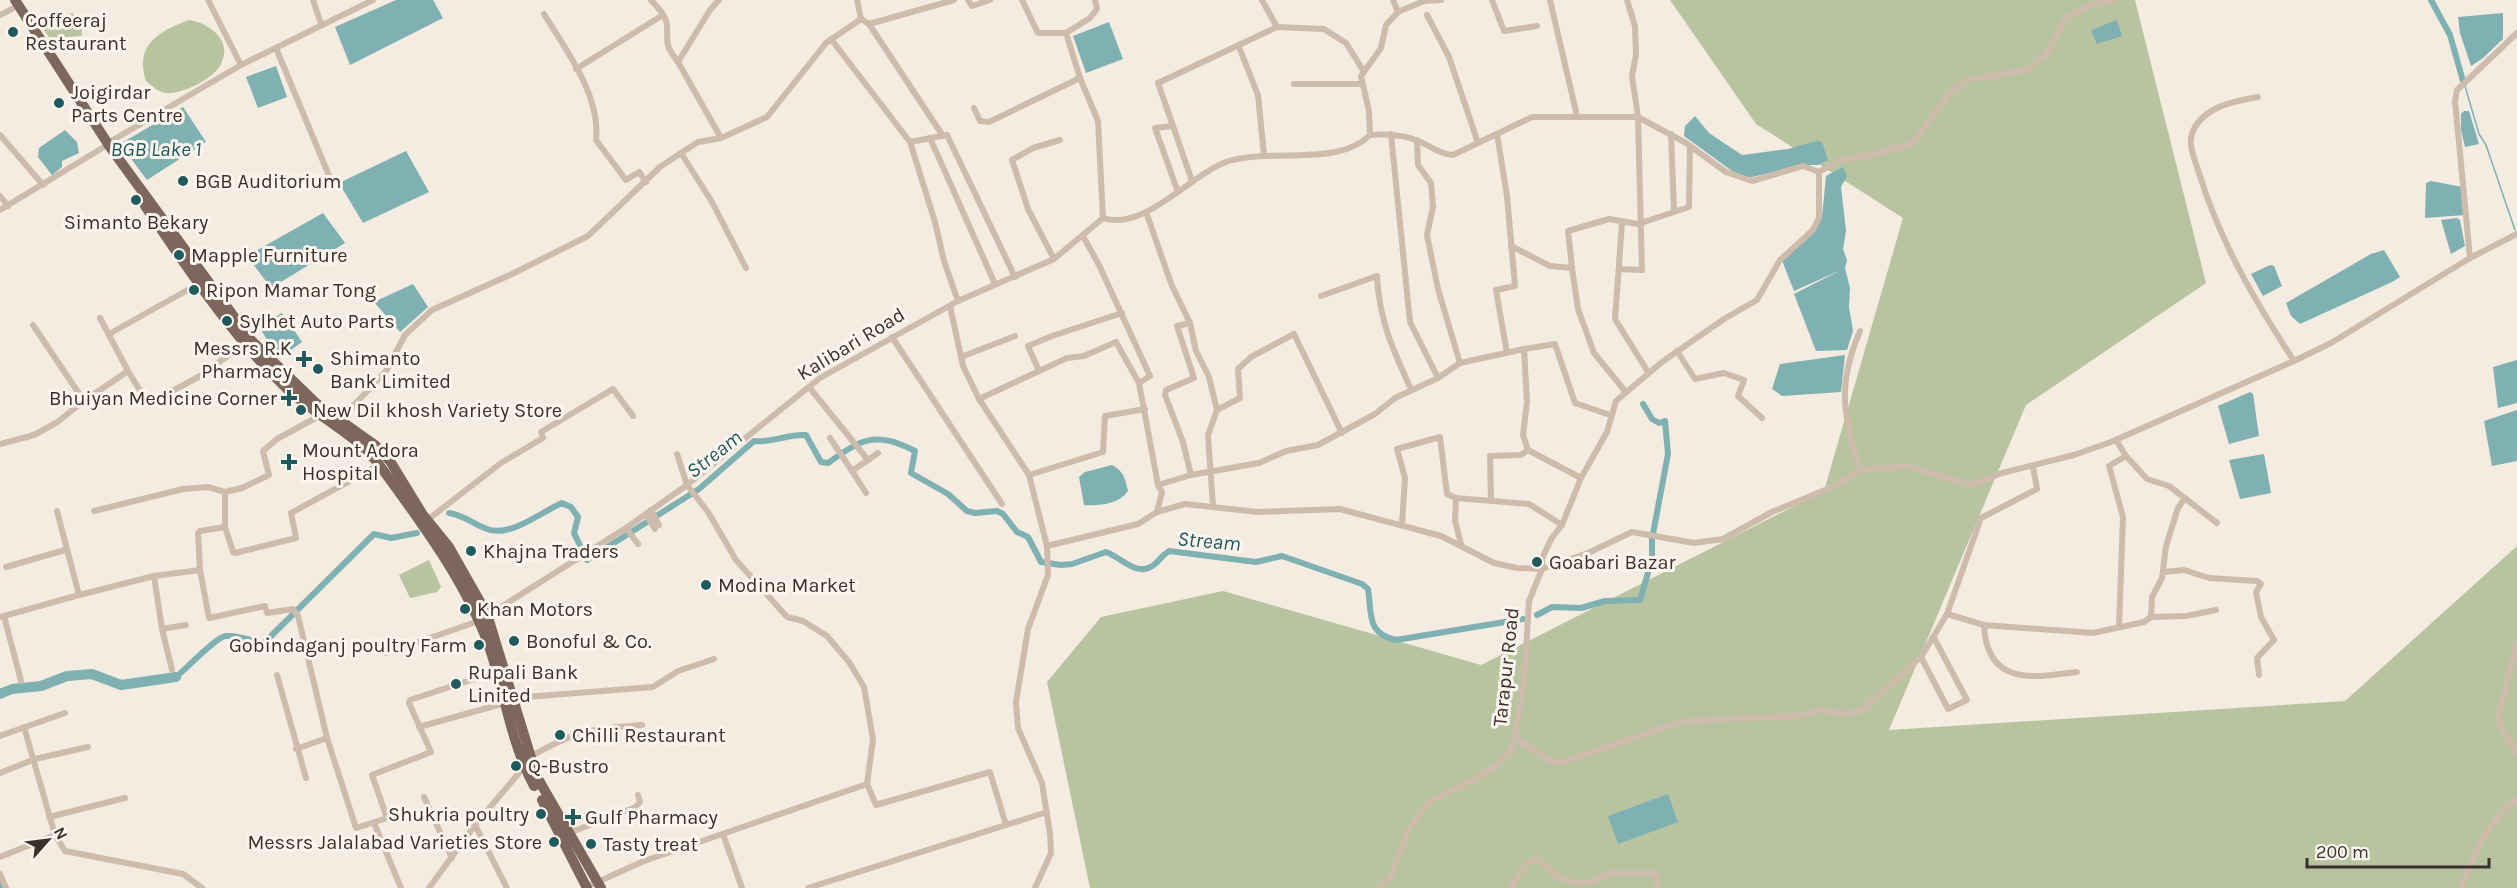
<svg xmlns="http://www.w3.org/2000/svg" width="2517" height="888" font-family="Karla,sans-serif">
	<rect width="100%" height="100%" fill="#f4ebe1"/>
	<g fill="#b8c4a0">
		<polygon points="1670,0 2135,0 2206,283 2026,405 1889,730 2345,701 2517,546 2517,888 1090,888 1047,682 1101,617 1223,591 1481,665 1824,491 1903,218 1756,124"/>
		<polygon points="72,13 81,21 82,36 68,37 57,47 42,28"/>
		<path d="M189 20C210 23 233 41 221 64 214 79 181 95 165 93 157 91 152 86 146 81 134 45 159 31 189 20Z"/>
		<polygon points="429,560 441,587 437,592 410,598 399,575"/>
	</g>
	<g fill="#7fb0b2">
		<polygon points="396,0 433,0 443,18 350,65 335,27"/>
		<polygon points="2503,13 2503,39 2483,58 2471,66 2460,33 2458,17"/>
		<polygon points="2117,20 2122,36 2097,44 2091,30"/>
		<polygon points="1109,22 1123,59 1086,73 1073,36"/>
		<polygon points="276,66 287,97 258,108 246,77"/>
		<polygon points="183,107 206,142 147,180 120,144"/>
		<polygon points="2464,111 2469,111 2479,144 2465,147 2461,130 2461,114"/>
		<polygon points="1695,116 1709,133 1742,155 1788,149 1817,141 1822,142 1828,160 1818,165 1803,165 1748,178 1739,176 1684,136 1685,126"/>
		<polygon points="65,130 77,142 79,153 62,161 62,167 52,175 38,157 39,148"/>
		<polygon points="406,151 429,192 363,223 339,183"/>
		<polygon points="1843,167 1847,176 1841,187 1846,231 1843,249 1847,260 1845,268 1850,288 1849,307 1853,331 1847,350 1816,351 1794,294 1841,270 1794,291 1781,258 1822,217 1826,176"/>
		<polygon points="2431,181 2462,187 2465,215 2425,218 2426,183"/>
		<polygon points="323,213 345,243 271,288 247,256"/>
		<polygon points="2457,218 2460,220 2465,246 2451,254 2441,220"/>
		<polygon points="2384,250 2400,277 2392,282 2300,324 2291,316 2286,303 2371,254"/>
		<polygon points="2270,265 2274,266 2282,286 2263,296 2251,274"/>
		<polygon points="413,284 428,307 400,332 374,302"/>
		<polygon points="282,313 302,342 280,358 258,326"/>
		<polygon points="1845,355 1841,392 1782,396 1772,389 1780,364"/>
		<polygon points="2517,360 2517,403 2498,408 2493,367"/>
		<polygon points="2250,392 2253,394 2259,436 2229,444 2218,406"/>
		<polygon points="2517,410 2517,461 2492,466 2484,421"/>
		<polygon points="2264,454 2271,493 2240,499 2229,460"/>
		<path d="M1112 465C1124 471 1125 479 1128 491 1119 504 1100 506 1084 505L1079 477 1085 472Z"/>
		<polygon points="1668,794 1678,822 1618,844 1608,816"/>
	</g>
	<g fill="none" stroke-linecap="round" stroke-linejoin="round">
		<polyline stroke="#7fb0b2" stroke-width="1.5" points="2465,86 2479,134 2486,145 2515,230"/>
		<g stroke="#7fb0b2" stroke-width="6">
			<polyline points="2431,0 2450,35 2463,81"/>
			<path d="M449 513C464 515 473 524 487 529 510 538 541 512 562 503L571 507 578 517 574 533 587 560 699 489 754 441C774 443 786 434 806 435L821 462 828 463C863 438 875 431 915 451L911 473 948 494 967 511 975 513 997 511 1003 514 1017 532 1028 537 1041 562 1061 565 1072 564 1106 552C1121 557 1137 579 1155 564 1161 559 1162 555 1169 551L1256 562 1282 556 1362 584 1368 589C1372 613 1366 634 1396 640L1523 619"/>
			<polyline points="1537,615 1552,607 1581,608 1605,601 1640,600 1652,559 1652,539 1668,454 1665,421 1659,423 1652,419 1643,404"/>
			<path d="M176 677C186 669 217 636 226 636 238 635 252 640 263 644L374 534 391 538 417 533"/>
			<polyline points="0,883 2,888"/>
		</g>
		<polyline stroke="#7fb0b2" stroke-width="10" points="0,694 12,689 41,686 67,676 92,674 121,685 176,677"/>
		<g stroke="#cdbbac" stroke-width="6">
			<polyline points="208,0 241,65"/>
			<polyline points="313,0 321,24"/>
			<path d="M651 0C657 7 666 15 667 25 668 46 664 43 678 62"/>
			<polyline points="719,0 710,10 678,62 721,138"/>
			<polyline points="968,0 972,6 990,0"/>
			<polyline points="1022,0 1038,33 1066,33"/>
			<polyline points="1095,0 1097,9 1090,18 1066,33 1080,78 1098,121 1103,218"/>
			<polyline points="1262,0 1277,27"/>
			<polyline points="1393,0 1398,12"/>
			<polyline points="1492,0 1504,31 1537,26"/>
			<polyline points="1550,0 1577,116"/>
			<path d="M544 14C566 50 601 96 596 140L626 180 639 172 646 182"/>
			<polyline points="0,15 12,9"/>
			<polyline points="1427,15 1449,57 1478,143"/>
			<polyline points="861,19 869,24 943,136"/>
			<polyline points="869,24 954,0"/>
			<polyline points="831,39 910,142 935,222 944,261 958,301"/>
			<polyline points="1239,47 1258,95 1264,155"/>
			<polyline points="276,48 330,178"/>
			<polyline points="576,69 663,15"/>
			<polyline points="1294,84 1363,84"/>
			<path d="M2258 97C2235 101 2206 106 2194 129 2186 143 2195 159 2199 173 2220 242 2255 301 2294 361"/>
			<polyline points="974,108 980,121 989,122 1080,78"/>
			<polyline points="1173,126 1192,181"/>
			<polyline points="1391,134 1410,322 1438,378"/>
			<polyline points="1497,134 1507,196 1515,286 1496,290 1507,353"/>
			<polyline points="1671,134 1674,211"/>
			<polyline points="0,135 43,185"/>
			<path d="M1370 135C1386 134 1403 134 1418 141 1431 146 1439 154 1453 155L1532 117H1638L1686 143 1726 172 1752 181 1803 166 1819 172"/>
			<polyline points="930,138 995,284"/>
			<polyline points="1417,140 1418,165 1431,183 1433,207 1427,235 1438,289 1460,363"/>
			<polyline points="910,142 947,135 1015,277"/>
			<polyline points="108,143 241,65 373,0"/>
			<polyline points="681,153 712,202 746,268"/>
			<polyline points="1178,192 1155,128 1173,126 1158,83 1277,27 1324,29 1346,43 1363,70"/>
			<polyline points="0,196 8,206"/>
			<polyline points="0,210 104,147"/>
			<polyline points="1146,212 1172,286 1190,323 1196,351 1209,377 1217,410 1208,435 1213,506"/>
			<path d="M1103 218C1145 232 1191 173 1229 161 1273 148 1338 167 1370 135L1369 111 1361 76 1381 48 1386 25 1398 12 1424 1 1441 0"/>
			<polyline points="1622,223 1615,319 1648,372"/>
			<polyline points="1083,236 1099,265 1150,376 1139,383"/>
			<polyline points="1511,246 1550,266 1572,268 1578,309 1594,353 1625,391"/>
			<polyline points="2470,258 2455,101 2457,90 2517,33"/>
			<polyline points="1054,259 1028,209 1012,160 1033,148 1060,140"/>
			<polyline points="1572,268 1568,231 1609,219 1638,224 1689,207 1690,146"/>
			<polyline points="1619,269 1642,270 1638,117 1632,76 1636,55 1635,26 1627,0"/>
			<path d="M1321 296 1377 276C1379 320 1393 350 1411 389"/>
			<polyline points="950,306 963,366 979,399 1029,475 1047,546 1048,575 1028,629 1016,702 1018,728 1042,783 1050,834 1051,853 1035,888"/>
			<polyline points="100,318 128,371"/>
			<polyline points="1190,323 1177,326 1194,378 1166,390 1165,395 1183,442 1191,475"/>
			<polyline points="33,325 84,401 128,371 146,400 152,402 202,375 245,343"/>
			<path d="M1860 331C1836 387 1844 415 1860 470"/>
			<polyline points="109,334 200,283"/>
			<polyline points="892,337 1002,504"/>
			<polyline points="1524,349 1555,344 1575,403 1610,415"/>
			<polyline points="1677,351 1695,379 1724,373 1744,380 1738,396 1762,418"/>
			<polyline points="961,357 1015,336"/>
			<polyline points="1039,371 1028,346 1052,336 1122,313"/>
			<polyline points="809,387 868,460 878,453"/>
			<polyline points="979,399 1067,358 1084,356 1116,342 1139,383 1158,485 1162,492 1157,512"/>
			<polyline points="1217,410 1240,398 1238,369 1251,357 1294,334 1342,433"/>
			<polyline points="341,419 386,371 405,335 432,310 512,274 588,236 660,167 681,153 698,142 721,138 767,117 826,43 861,19 857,0"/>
			<polyline points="830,438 852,471 868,460"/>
			<polyline points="2116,440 2126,456 2147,479 2169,486 2217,523"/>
			<polyline points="0,444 34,435 56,423 84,401"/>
			<polyline points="677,454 687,485 708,512 736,560 787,617 803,621 827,636 849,662 864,687 873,739 867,784"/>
			<polyline points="2033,467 2037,489 1981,518 1947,614 1984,625 2093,633 2144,622 2151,617 2152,597 2162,578 2166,546 2178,508 2185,498"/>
			<polyline points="852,471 866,493"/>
			<polyline points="1029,475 1103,452 1105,416 1145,409"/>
			<polyline points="1158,485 1191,475 1259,463 1286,451 1318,445 1375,414 1395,398 1438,378 1460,363 1524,349 1527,402 1523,435 1528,450 1581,478"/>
			<polyline points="1456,498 1529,504 1562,525"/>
			<polyline points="1491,500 1490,456 1521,455 1528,450"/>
			<polyline points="651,510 659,525"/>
			<polyline points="57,511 79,595 154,576 200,570 209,618 265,606 267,613 293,609 298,616 327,738 356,828 387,818 372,775 431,752 409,703 410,700 495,672"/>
			<polyline points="94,511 183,489 208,487 225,492 242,488 269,475 263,451 277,439 319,416"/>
			<polyline points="646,514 655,529"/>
			<polyline points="426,521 501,463 543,438 541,432 613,389 633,416"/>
			<polyline points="1402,524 1405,478 1397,449 1440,437 1447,494 1456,498 1455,521 1461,544"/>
			<polyline points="225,527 225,492"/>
			<polyline points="626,528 638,544"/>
			<polyline points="1047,546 1138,524 1157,512 1185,504 1257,512 1340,509 1441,536 1494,563 1517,568 1542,569 1542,559 1551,539 1562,525 1581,478 1607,432 1616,401 1662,362 1724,319 1757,300 1780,260 1813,230 1819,218 1819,172 1840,160 1876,154 1913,143 1946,98 1966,80 2027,70 2047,53 2066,18 2091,5 2113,0"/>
			<polyline points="6,567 65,550"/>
			<polyline points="200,570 198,533 200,531 225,527 233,552 235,553 296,538 291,513 381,464"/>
			<polyline points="2163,572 2184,570 2209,578 2257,581 2261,584 2256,592 2261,617 2274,640 2257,658 2259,675"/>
			<polyline points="154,576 162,629 186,625"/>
			<polyline points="4,616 21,681"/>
			<polyline points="0,617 79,595"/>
			<polyline points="2151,617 2186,616 2216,610"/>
			<path d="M1984 625C1987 686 2032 678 2077 672"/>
			<polyline points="2119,627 2123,517 2109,466 2126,456"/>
			<polyline points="162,629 172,670"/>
			<polyline points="2517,644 2498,717 2504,733 2517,753"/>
			<polyline points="386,653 479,621 626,528 687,485 820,378 958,301 1054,259 1103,218"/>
			<polyline points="1921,657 1948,709 1967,700 1934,638"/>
			<polyline points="277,675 306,778"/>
			<polyline points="513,698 653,687 678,671 714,659"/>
			<polyline points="24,727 55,835"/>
			<polyline points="419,727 505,703"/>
			<polyline points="0,736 65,713"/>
			<polyline points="1516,739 1551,761 1563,762 1682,721 1799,716 1821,710 1844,714 1861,711 1921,657 1947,614"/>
			<polyline points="296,749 327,738"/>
			<path d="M530 757C572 732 593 728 642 725"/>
			<polyline points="0,773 35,759 88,747"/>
			<polyline points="867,784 876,805 990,772 1006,825"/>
			<polyline points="424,797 452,858"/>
			<polyline points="49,817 125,798"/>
			<polyline points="374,823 401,888"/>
			<polyline points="475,825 507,888"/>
			<polyline points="569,833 636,807 640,802 638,795"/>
			<polyline points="723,834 742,888"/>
			<polyline points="0,857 55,835 65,851 183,874 202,888"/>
			<polyline points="0,874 6,888"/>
			<polyline points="429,888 475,825 524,767"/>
			<polyline points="584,888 644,861 867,784"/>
			<polyline points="808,888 1047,812"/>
			<polyline points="1377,888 1391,877 1408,830 1429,802 1475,779 1498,764 1512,749 1524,684 1529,601 1542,569 1588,553 1632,532 1694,543 1723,539 1772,512 1837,485 1860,470 1907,466 1970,485 2002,473 2074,455 2111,442 2294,361 2331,343 2470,258 2517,234"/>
			<polyline points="1510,888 1527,863 1536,859 1560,878 1576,883 1589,883 1609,873 1656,873 1657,888"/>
			<path d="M2461 888C2471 858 2490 818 2517 799"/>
		</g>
		<g stroke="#7d675c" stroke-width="10">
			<polyline points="15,0 110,147 251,340 316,403 375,445 390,461 423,515 449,547 487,614 537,777 601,888"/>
			<path d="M145 206C187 267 230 333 283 385 313 415 355 432 380 466 421 522 467 583 490 649 505 695 511 743 534 786"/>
			<polyline points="542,800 587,888"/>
		</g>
	</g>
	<g fill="#1f5a5e" stroke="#fbf5ee" stroke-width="2">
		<circle cx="13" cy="32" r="6"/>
		<circle cx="59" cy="103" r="6"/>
		<circle cx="183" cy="181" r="6"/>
		<circle cx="136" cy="200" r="6"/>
		<circle cx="179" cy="255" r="6"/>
		<circle cx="194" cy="290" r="6"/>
		<circle cx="227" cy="321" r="6"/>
		<path d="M301 350h6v6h6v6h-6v6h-6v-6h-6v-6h6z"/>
		<circle cx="318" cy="369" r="6"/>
		<path d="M286 389h6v6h6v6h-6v6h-6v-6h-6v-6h6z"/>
		<circle cx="301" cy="410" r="6"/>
		<path d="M286 453h6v6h6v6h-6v6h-6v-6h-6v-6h6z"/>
		<circle cx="471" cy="551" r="6"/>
		<circle cx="1537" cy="562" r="6"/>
		<circle cx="706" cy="585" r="6"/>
		<circle cx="465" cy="609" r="6"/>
		<circle cx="514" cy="641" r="6"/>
		<circle cx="479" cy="645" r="6"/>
		<circle cx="456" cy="684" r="6"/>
		<circle cx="560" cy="735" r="6"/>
		<circle cx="516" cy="766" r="6"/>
		<circle cx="541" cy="814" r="6"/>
		<path d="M570 808h6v6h6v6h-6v6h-6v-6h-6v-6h6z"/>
		<circle cx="554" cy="842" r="6"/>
		<circle cx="591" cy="844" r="6"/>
	</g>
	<g text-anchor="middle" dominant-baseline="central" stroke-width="6" stroke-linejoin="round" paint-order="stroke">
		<g font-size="20" fill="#3b302b" stroke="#fbf5ee" text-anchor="start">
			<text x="25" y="20">Coffeeraj<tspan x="25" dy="23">Restaurant</tspan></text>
			<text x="71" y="92">Joigirdar<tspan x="71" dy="23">Parts Centre</tspan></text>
			<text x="195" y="181">BGB Auditorium</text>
			<text x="136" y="222" text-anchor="middle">Simanto Bekary</text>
			<text x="191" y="255">Mapple Furniture</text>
			<text x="206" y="290">Ripon Mamar Tong</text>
			<text x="239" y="321">Sylhet Auto Parts</text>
			<text x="292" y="348" text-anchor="end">Messrs R.K<tspan x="292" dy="23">Pharmacy</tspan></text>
			<text x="330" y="358">Shimanto<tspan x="330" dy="23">Bank Limited</tspan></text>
			<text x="277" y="398" text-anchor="end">Bhuiyan Medicine Corner</text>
			<text x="313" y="410">New Dil khosh Variety Store</text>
			<text x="302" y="450">Mount Adora<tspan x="302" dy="23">Hospital</tspan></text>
			<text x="483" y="551">Khajna Traders</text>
			<text x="1549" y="562">Goabari Bazar</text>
			<text x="718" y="585">Modina Market</text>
			<text x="477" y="609">Khan Motors</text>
			<text x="526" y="641">Bonoful &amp; Co.</text>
			<text x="467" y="645" text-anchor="end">Gobindaganj poultry Farm</text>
			<text x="468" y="672">Rupali Bank<tspan x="468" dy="23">Linited</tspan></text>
			<text x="572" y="735">Chilli Restaurant</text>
			<text x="528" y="766">Q-Bustro</text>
			<text x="529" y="814" text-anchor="end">Shukria poultry</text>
			<text x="585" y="817">Gulf Pharmacy</text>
			<text x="542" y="842" text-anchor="end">Messrs Jalalabad Varieties Store</text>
			<text x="603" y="844">Tasty treat</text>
		</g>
		<g font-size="20" fill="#3b302b" stroke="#fbf5ee">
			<text transform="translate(851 344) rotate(-31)">Kalibari Road</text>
			<text transform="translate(1506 667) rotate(-84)">Tarapur Road</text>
		</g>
		<g font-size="21" font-style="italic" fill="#1f5a5e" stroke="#fbf5ee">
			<text x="156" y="149">BGB Lake 1</text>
			<text transform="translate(714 454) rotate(-38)">Stream</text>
			<text transform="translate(1209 541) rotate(5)">Stream</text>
		</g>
	</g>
	<g transform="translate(48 840) rotate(62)" stroke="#fbf5ee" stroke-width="4.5" paint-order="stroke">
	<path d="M0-4.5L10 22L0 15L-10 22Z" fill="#3b302b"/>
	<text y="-9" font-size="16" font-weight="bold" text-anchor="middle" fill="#3b302b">N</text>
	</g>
	<path d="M2307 858v9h182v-9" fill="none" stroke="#3b302b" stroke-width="3"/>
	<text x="2316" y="858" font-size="18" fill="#3b302b" stroke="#fbf5ee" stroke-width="4.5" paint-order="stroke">200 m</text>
</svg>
